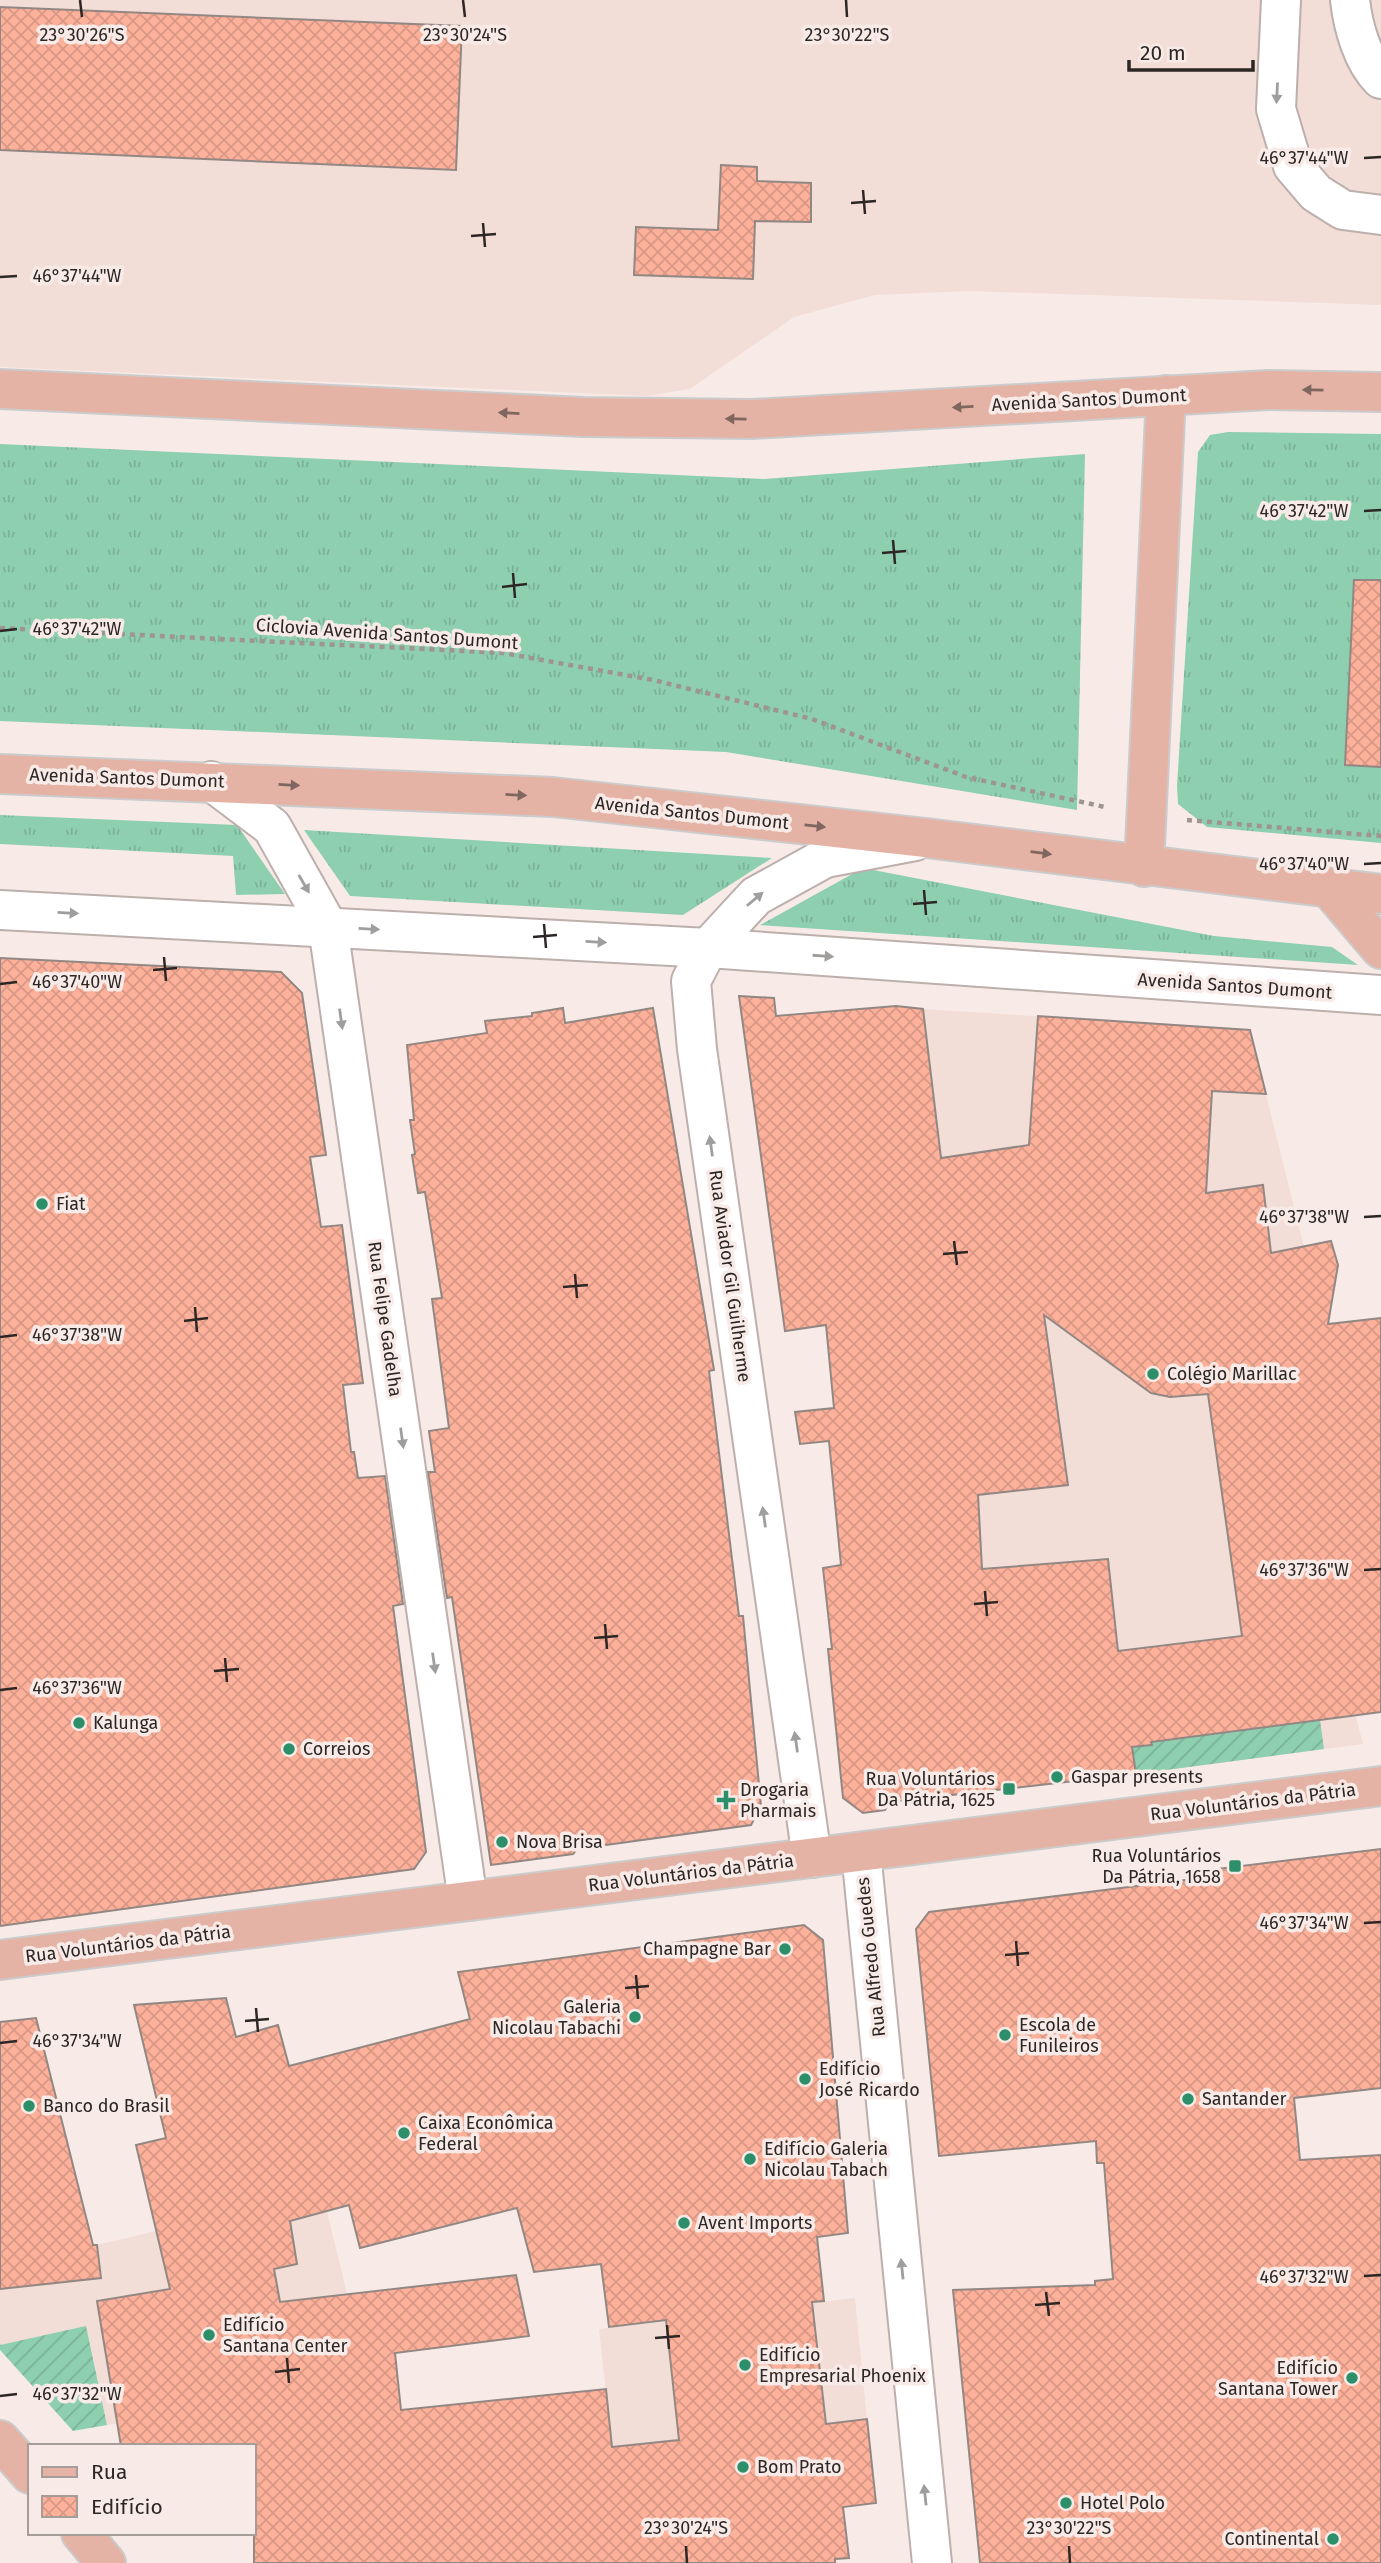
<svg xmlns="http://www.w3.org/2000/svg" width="1381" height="2563" font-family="'Fira Sans',sans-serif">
	<defs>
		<pattern id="grass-tufts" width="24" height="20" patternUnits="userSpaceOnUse" patternTransform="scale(1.75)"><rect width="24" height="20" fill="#8ecfb0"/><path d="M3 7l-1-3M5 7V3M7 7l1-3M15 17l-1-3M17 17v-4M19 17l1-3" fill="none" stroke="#7bb297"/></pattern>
		<pattern id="garden-furrows" width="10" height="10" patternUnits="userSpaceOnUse" patternTransform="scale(1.75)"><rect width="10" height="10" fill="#8ecfb0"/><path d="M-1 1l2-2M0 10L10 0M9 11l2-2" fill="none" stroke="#7bb297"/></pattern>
		<pattern id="building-cross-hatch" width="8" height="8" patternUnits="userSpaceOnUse" patternTransform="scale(1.75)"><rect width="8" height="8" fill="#fdb19a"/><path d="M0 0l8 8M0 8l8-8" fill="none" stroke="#d99885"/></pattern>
	</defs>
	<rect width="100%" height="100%" fill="#f8ebe7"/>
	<g fill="#f2ddd7">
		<polygon points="0,0 1381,0 1381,305 969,291 875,295 794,317 690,389 646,396 0,367"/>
		<polygon points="923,1009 1250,1030 1323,1323 1340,1657 1363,1744 1136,1774 1118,1651 982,1569 949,1224"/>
		<polygon points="319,2178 371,2393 107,2425 86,2327 0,2345 0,2289 101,2277 97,2245 185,2224"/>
		<polygon points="855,2298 867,2419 612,2447 599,2329"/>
	</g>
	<g fill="url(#grass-tufts)">
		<polygon points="1228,432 1381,434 1381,843 1207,827 1178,804 1177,786 1198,452 1210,435"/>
		<polygon points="0,444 764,479 1085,454 1077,810 726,752 0,721"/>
		<polygon points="0,815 237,825 285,894 236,895 233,856 0,844"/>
		<polygon points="304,830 772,858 683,915 350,896"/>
		<polygon points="863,868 1214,936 1332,947 1358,965 760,925"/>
	</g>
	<g fill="url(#garden-furrows)">
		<polygon points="1320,1720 1324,1749 1136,1774 1132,1747 1151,1745 1151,1742"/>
		<polygon points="86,2326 107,2425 73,2431 0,2350 0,2345"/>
	</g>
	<g fill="url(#building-cross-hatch)" stroke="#938783" stroke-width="2" fill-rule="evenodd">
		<polygon points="0,7 462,26 456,170 0,150"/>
		<polygon points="721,165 757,167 757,181 811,183 811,222 755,221 753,279 634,275 636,227 718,230"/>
		<polygon points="1354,580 1381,580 1381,767 1345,765"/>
		<polygon points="0,958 281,972 302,993 326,1155 310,1157 321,1227 342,1225 363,1383 343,1385 351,1452 354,1452 358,1478 385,1476 403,1604 393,1606 426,1852 414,1869 0,1926"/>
		<path d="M739 996 774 998 776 1016 896 1006 923 1009 941 1158 1029 1145 1038 1016 1250 1030 1266 1094 1212 1091 1206 1193 1263 1185 1271 1253 1331 1241 1338 1265 1328 1324 1381 1318V1712L1151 1742 1152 1745 1132 1747 1136 1774 890 1802 885 1810 863 1813 843 1798 828 1649H832L823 1568 841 1565 829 1441 800 1444 795 1412 834 1408 826 1325 785 1331ZM1044 1315 1151 1393 1170 1397 1208 1394 1242 1636 1118 1651 1108 1559 982 1569 978 1495 1068 1485Z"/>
		<polygon points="563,1008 565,1023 653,1008 714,1370 709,1371 739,1616 743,1616 761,1806 751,1825 577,1849 573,1854 491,1865 452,1597 447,1598 428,1472 435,1472 429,1431 449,1428 432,1299 442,1298 425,1192 418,1193 412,1155 415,1154 410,1120 414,1120 407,1045 487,1033 485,1021 532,1016 532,1013"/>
		<polygon points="1381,1849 1381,2088 1294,2098 1300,2160 1381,2155 1381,2563 980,2563 953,2290 1095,2285 1095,2281 1113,2279 1104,2163 1097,2163 1096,2141 939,2156 916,1929 929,1912 1193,1879 1192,1872"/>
		<path d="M804 1925 823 1940 848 2233 817 2237 824 2301 812 2302 826 2424 867 2419 876 2503 843 2507 849 2558 835 2559V2563H254V2446H121L97 2301 170 2289 136 2145 166 2138 134 2005 226 1998 236 2037 278 2025 289 2066 470 2019 458 1972ZM349 2205 360 2248 517 2208 534 2272 601 2264 609 2327 666 2320 679 2440 612 2447 606 2389 401 2410 395 2353 529 2336 516 2275 280 2302 274 2269 297 2264 290 2221Z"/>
		<polygon points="36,2018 93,2245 97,2245 101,2278 0,2289 0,2022"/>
	</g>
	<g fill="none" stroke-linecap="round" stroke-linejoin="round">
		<g stroke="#bcafac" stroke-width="42">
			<g id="minor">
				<polyline points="1281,0 1276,109 1293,166 1316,193 1343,210 1381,215"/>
				<path d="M1350 0C1353 26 1362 60 1381 79"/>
				<polyline points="211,781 272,827 328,927 468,1901"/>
				<polyline points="0,910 708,948 1381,995"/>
				<polyline points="861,1852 932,2563"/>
				<polyline points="812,1858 697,1049 691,981 708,948 756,896 825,858 915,841"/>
			</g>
		</g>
		<g stroke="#cccbcb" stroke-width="42">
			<g id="major">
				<polyline points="0,389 583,417 752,419 1268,390 1381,392"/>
				<polyline points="0,774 553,797 926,838 1381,894"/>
				<polyline points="1144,867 1166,395"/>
				<polyline points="1330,889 1381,949"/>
				<polyline points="0,1960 1381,1786"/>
				<polyline points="0,2440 30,2474"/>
				<polyline points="81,2533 106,2563"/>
			</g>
		</g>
		<g stroke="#9e9591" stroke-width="4.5" stroke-dasharray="5 5" stroke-linecap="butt">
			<polyline points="0,628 503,653 653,680 812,719 966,777 1105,807"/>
			<polyline points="1187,820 1381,836"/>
		</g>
		<use href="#minor" stroke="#fff" stroke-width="38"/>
		<use href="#major" stroke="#e5b3a5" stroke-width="38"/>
	</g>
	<defs><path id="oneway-solid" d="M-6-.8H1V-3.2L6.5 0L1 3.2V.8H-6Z" transform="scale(1.75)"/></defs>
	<g fill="#a09e9d">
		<use href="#oneway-solid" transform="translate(1277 93) rotate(93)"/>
		<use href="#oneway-solid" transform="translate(304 884) rotate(60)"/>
		<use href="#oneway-solid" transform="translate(755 899) rotate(-40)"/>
		<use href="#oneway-solid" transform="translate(68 913) rotate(3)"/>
		<use href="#oneway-solid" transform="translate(369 929) rotate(3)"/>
		<use href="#oneway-solid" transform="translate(596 942) rotate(3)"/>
		<use href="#oneway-solid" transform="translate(823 956) rotate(4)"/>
		<use href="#oneway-solid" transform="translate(341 1019) rotate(82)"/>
		<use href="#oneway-solid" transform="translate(711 1146) rotate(-98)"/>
		<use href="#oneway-solid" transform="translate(402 1438) rotate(82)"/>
		<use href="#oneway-solid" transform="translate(764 1517) rotate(-98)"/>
		<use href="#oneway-solid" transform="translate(434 1663) rotate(82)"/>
		<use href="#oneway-solid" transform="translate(796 1742) rotate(-98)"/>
		<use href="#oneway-solid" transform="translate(902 2269) rotate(-96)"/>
		<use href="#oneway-solid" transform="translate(925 2495) rotate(-96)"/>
	</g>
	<g fill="#7f665f">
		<use href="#oneway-solid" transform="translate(1313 390) rotate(-179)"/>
		<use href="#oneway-solid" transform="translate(963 407) rotate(177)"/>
		<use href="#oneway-solid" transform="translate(509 413) rotate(-177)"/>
		<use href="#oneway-solid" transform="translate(736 419) rotate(-179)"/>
		<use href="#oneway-solid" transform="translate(289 785) rotate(3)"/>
		<use href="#oneway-solid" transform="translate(516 795) rotate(3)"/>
		<use href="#oneway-solid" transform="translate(815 826) rotate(6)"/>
		<use href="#oneway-solid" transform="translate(1041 853) rotate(7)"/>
	</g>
	<path fill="none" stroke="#2c2725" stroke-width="2.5" d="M80 0 82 17M463 0 465 17M846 0 847 17M1364 158 1381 157M863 190 865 214M851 203 876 201M483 223 485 247M471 236 496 234M0 277 17 276M1364 511 1381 510M893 540 895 564M882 553 906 551M513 573 515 598M502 587 527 584M0 631 17 629M1364 864 1381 863M924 890 926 915M913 904 937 902M544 924 546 948M533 937 557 935M164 957 166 981M153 970 177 968M0 984 17 982M1364 1217 1381 1216M954 1241 957 1265M943 1254 968 1252M575 1274 577 1298M563 1287 588 1285M195 1307 197 1332M184 1321 208 1318M0 1337 17 1335M1364 1570 1381 1569M985 1591 987 1616M974 1604 998 1602M605 1624 607 1649M594 1638 618 1636M225 1658 227 1682M214 1671 239 1669M0 1690 17 1688M1364 1923 1381 1922M1016 1941 1018 1966M1005 1955 1029 1953M636 1975 638 1999M625 1988 649 1986M256 2008 258 2032M245 2021 269 2019M0 2043 17 2041M1364 2276 1381 2275M1046 2292 1049 2316M1035 2305 1060 2303M667 2325 669 2349M655 2338 680 2336M287 2358 289 2383M275 2372 300 2369M0 2396 17 2394M686 2546 687 2563M1069 2546 1070 2563"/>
	<g fill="#2c8f6a" stroke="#f8ebe7" stroke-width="2.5">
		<circle cx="42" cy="1204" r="7"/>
		<circle cx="1153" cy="1374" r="7"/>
		<circle cx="79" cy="1723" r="7"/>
		<circle cx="289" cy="1749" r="7"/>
		<circle cx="1057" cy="1777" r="7"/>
		<rect x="1002" y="1782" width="14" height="14" rx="3.5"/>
		<path d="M722.5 1789.5h7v7h7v7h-7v7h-7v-7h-7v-7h7z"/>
		<circle cx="502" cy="1842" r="7"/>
		<rect x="1228" y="1859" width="14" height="14" rx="3.5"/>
		<circle cx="785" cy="1949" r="7"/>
		<circle cx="635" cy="2017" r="7"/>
		<circle cx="1005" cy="2035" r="7"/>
		<circle cx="805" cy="2079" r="7"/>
		<circle cx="1188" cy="2099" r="7"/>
		<circle cx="29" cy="2106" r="7"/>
		<circle cx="404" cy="2133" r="7"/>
		<circle cx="750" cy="2159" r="7"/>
		<circle cx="684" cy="2223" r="7"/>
		<circle cx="209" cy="2335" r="7"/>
		<circle cx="745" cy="2365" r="7"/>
		<circle cx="1352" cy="2378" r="7"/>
		<circle cx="743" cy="2467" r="7"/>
		<circle cx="1066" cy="2503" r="7"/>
		<circle cx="1333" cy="2539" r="7"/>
	</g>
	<g text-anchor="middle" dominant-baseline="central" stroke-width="7" stroke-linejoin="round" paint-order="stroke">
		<g font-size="18" fill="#2c2725" stroke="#f8ebe7">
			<text transform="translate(1089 400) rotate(-3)">Avenida Santos Dumont</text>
			<text transform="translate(387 634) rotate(4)">Ciclovia Avenida Santos Dumont</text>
			<text transform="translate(127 778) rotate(2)">Avenida Santos Dumont</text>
			<text transform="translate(692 813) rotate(6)">Avenida Santos Dumont</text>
			<text transform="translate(1235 986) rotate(4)">Avenida Santos Dumont</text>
			<text transform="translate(730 1276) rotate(82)">Rua Aviador Gil Guilherme</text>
			<text transform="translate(385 1319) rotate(82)">Rua Felipe Gadelha</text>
			<text transform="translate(1253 1802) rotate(-7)">Rua Voluntários da Pátria</text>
			<text transform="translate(691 1873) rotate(-7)">Rua Voluntários da Pátria</text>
			<text transform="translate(128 1944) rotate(-7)">Rua Voluntários da Pátria</text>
			<text transform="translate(871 1957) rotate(-96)">Rua Alfredo Guedes</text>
		</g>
		<g font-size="18" fill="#2c2725" stroke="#f8ebe7" text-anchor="start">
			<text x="56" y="1204">Fiat</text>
			<text x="1167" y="1374">Colégio Marillac</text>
			<text x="93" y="1723">Kalunga</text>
			<text x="303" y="1749">Correios</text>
			<text x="1071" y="1777">Gaspar presents</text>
			<text x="995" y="1779" text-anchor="end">Rua Voluntários<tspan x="995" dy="21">Da Pátria, 1625</tspan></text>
			<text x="740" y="1790">Drogaria<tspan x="740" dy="21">Pharmais</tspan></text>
			<text x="516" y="1842">Nova Brisa</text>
			<text x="1221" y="1856" text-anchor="end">Rua Voluntários<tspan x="1221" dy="21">Da Pátria, 1658</tspan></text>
			<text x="771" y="1949" text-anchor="end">Champagne Bar</text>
			<text x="621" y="2007" text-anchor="end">Galeria<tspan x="621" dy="21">Nicolau Tabachi</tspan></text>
			<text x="1019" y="2025">Escola de<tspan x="1019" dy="21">Funileiros</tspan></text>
			<text x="819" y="2069">Edifício<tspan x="819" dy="21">José Ricardo</tspan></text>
			<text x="1202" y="2099">Santander</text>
			<text x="43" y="2106">Banco do Brasil</text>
			<text x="418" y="2123">Caixa Econômica<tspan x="418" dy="21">Federal</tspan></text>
			<text x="764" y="2149">Edifício Galeria<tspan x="764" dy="21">Nicolau Tabach</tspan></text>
			<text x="698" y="2223">Avent Imports</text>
			<text x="223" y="2325">Edifício<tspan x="223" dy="21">Santana Center</tspan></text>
			<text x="759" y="2355">Edifício<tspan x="759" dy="21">Empresarial Phoenix</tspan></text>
			<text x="1338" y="2368" text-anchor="end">Edifício<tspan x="1338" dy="21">Santana Tower</tspan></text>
			<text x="757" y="2467">Bom Prato</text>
			<text x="1080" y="2503">Hotel Polo</text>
			<text x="1319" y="2539" text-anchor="end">Continental</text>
		</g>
	</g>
	<g font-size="18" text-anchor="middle" fill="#2c2725" stroke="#f8ebe7" stroke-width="7" stroke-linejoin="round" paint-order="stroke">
		<text x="82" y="41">23°30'26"S</text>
		<text x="465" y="41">23°30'24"S</text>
		<text x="847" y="41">23°30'22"S</text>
		<text x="1304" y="164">46°37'44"W</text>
		<text x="77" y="282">46°37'44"W</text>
		<text x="1304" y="517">46°37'42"W</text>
		<text x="77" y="635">46°37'42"W</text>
		<text x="1304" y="870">46°37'40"W</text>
		<text x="77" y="988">46°37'40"W</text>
		<text x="1304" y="1223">46°37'38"W</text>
		<text x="77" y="1341">46°37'38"W</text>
		<text x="1304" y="1576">46°37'36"W</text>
		<text x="77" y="1694">46°37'36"W</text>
		<text x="1304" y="1929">46°37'34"W</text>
		<text x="77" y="2047">46°37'34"W</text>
		<text x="1304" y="2283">46°37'32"W</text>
		<text x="77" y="2400">46°37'32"W</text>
		<text x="686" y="2534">23°30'24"S</text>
		<text x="1069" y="2534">23°30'22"S</text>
	</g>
	<rect x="28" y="2444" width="228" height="91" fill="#f8ebe7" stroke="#a69d99" stroke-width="2"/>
	<rect x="42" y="2467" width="35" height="10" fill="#e5b3a5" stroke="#a69d99" stroke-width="2"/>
	<text x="91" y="2479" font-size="21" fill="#2c2725">Rua</text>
	<rect x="42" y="2496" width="35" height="21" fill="url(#building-cross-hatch)" stroke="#a69d99" stroke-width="2"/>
	<text x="91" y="2514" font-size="21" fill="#2c2725">Edifício</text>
	<path d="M1129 60v10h124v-10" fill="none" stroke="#2c2725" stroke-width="3.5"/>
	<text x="1140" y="60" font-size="21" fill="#2c2725" stroke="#f8ebe7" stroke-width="5" paint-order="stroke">20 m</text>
</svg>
